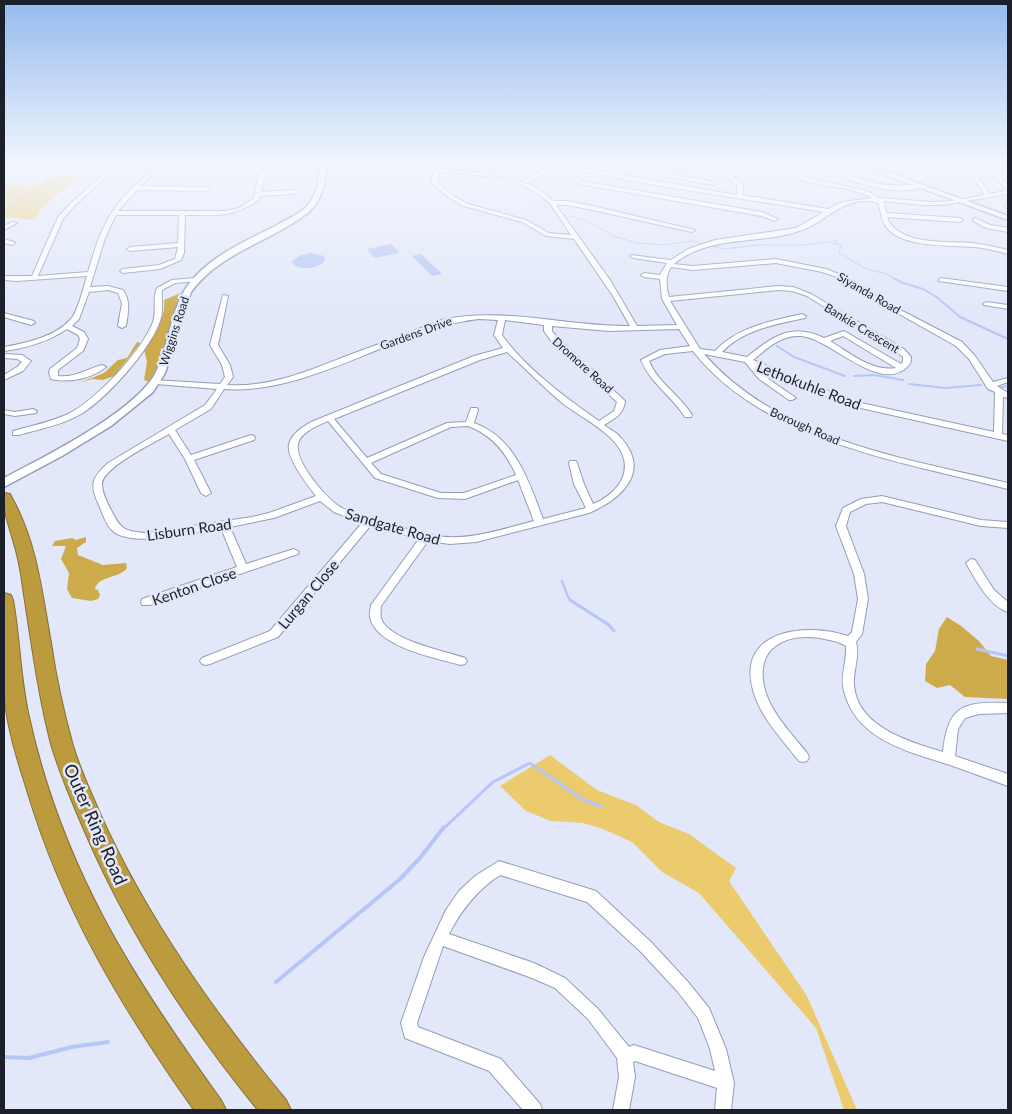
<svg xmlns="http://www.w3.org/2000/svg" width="1012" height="1114" font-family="Lato,sans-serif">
	<rect width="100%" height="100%" fill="#e2e8fa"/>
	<g fill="#eccb6f">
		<path d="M83 174C70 186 41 203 35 220L4 217V207L37 184 43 183 48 177Z"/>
		<polygon points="4,185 32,186 4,206"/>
		<polygon points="550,755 597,790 636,805 659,822 689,834 736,868 729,881 807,996 857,1110 844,1110 816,1028 699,893 662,872 632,842 603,829 583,823 551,821 526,811 500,786"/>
	</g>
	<g fill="#cdab4b">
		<path d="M183 292 160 359 150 382 144 380 147 362 144 349C154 334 166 319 164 300Z"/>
		<polygon points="137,342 140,343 139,345 114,376 103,380 92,379 79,383 104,373 118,360 127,358"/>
		<path d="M86 537V542L77 548 78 555 103 565 126 563 127 568C119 579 99 575 95 589L98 590 100 595 98 599 91 601 72 598 67 589 69 573 61 559 66 546H52L55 541 72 538 76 540Z"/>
		<polygon points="947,617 961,626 979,641 991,656 1008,660 1008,699 965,697 950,685 937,688 925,681 926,664 935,651 939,629"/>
	</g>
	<g fill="#b5c6f7">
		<polygon points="391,244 399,252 398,253 374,258 367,249"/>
		<path d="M311 253 324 256 325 261C316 269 302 271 293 264L292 261 301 255Z"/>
		<polygon points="421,254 442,274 432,276 412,256"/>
	</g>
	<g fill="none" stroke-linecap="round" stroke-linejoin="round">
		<g stroke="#b5c6f7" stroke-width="1">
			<polyline points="532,202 551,209"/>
			<polyline points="571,216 589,222 613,236 637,243 664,245 692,241 723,249 759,245 802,245 828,242 841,245 839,253 866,269 887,274 895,279"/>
			<polyline points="831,238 838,243"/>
		</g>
		<g stroke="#b5c6f7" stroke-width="2">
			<polyline points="893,278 903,283 923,289 938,298 960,317 1008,339"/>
			<polyline points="777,346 794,357 845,376"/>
			<polyline points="854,376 874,375 903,380"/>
			<polyline points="909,384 945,388 981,385"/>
			<polyline points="1001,387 1008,386"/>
		</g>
		<polyline stroke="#b5c6f7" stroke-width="2.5" points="562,581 568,597 572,602"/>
		<g stroke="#b5c6f7" stroke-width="3">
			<polyline points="570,600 609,625 614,631"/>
			<polyline points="977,649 1008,656"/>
			<polyline points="443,829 493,782 530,763 582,799 601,806"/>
		</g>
		<g stroke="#b5c6f7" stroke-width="4">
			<polyline points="276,982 399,880 420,858 444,827"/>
			<polyline points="4,1057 29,1058 72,1047 108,1042"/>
		</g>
		<g stroke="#949db8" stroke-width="2">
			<g id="minor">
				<polygon points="50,165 56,165 51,169 47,169 46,168"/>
				<path d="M122 165H245L260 168 265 173 261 192 294 190 297 192 294 194 260 196 259 200C231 218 217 215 185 215L184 253 181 260 160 269 123 273 120 271 123 269 159 265 175 259 178 247 130 251 127 249 130 247 178 243 179 215H116L105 238 90 287 108 286 123 290C131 301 128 313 126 326L122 328 118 326 122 303 118 293 108 290 89 292 79 319 72 326 84 332 88 339 83 351 58 370V376C74 378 87 369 102 365L106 367C91 379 69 383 51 379L49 373 50 369 77 348 80 339 78 335 67 329C48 342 26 348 4 351V347C26 343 55 337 71 319 78 311 84 286 87 276L17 281 4 280V276H32L58 217 71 203 108 170ZM125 168H154C142 179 128 190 118 204 102 224 95 248 88 272L38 276 63 219 75 205 112 172ZM160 168 245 169 256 170 259 173 254 198 239 208 225 211H118L137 190 208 191 211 189 208 187 140 186Z"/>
				<path d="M438 165H442L441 169 483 173 521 182 534 175 498 165H507L538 173 553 165H565L737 195V186C719 167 687 168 662 167V169L671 174 716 182V184L714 185 670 177 658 171 657 167H638L635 165C663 164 727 160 743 186L742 195 828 209 842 202 872 198C841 181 804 191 775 165H782L810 179 859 189 871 193 879 198 933 202 952 201 985 195 964 165 991 166 1008 185V190L1006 189 988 169H972L990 194 1008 190V194L942 205H923L883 201 887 213 960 218 963 220 960 222 887 217C897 246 949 241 973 243 985 245 997 247 1008 250V254C997 251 985 248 974 247 949 245 904 248 887 228 881 221 881 211 878 203 873 201 868 201 863 201 838 203 824 222 802 230 760 246 711 233 674 264L693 266 776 259 826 269 844 276 889 304 962 342 975 356 993 382 1008 378V382L997 386 1008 393V398L1003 397 1002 434 1008 435V441L847 405 755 366 770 380 796 398 792 400H789L759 379 745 362 704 354C779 440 904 458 1008 483V489C986 484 964 478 942 473 856 453 749 424 693 351L665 354 649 361C658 383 680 395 692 415L691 417H685C672 396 650 383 641 360L660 350 690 346 679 329 609 331 552 326V331L557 337 625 401C624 414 614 419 604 425 609 429 616 432 620 437 652 471 622 499 589 513L476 542 450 544 428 541 381 606C381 609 380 614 381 618 387 640 445 651 465 658L467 661 465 664 461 665C436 658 376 647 370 617 369 613 371 609 371 605L419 539 371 525 278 637 210 664 206 665 202 664 200 661 202 658 270 631 362 523 334 512 320 501 274 518 230 527 246 564 294 549 299 552 298 554 150 605H142L141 602 142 599 237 567 221 528C196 532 130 549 112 530 105 524 102 511 98 503 89 483 93 477 108 463L205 405 217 389 156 384H153V380L220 384 225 377 222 365 210 345 223 295 228 296 218 345 230 365 233 377 227 385C270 388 310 370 349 355 380 344 411 332 441 320 502 306 567 327 630 326L613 296 574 239 546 236 522 222 464 206 448 197 432 183 431 179ZM558 167 661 186 824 212 796 228 715 240 688 249 671 260 631 255 630 256 633 258 667 263 660 275 644 273 641 275 644 277 660 279 662 299 677 325 637 326 610 280 556 205H567L588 209 692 232 695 230 588 205 567 201H553L543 192 526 183ZM440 172C477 175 522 175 549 203 557 212 564 225 571 235L549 233 526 220 468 204 452 195 438 182 437 179ZM776 263 822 272 840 278 885 306 956 346 969 359 988 389 995 392 994 432 852 401 753 360C768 348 780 335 801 336 830 338 879 394 907 367 911 363 911 362 911 357L904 349 811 294 793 287 778 286 669 297C666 286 665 277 671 267L693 270ZM778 290 792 291 807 296 898 353 903 357V362L901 364 844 331 824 338C791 322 772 337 747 357L722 352C743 330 776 324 805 318L806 316 802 314C771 321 737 327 715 351L700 349 670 301ZM479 319 498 320 494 335 503 348 474 356 311 422C303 427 292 433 289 444 286 458 307 484 316 496L269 513 252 517 146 533C124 531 121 530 111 510 107 502 102 493 102 484 102 468 155 442 169 434L185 459 201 493 206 496 211 493 194 460 254 440 255 438 254 436 251 435 191 455 175 430 211 409 224 389C283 394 350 360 405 339 430 330 451 322 479 319ZM505 320 544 325V331L551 341 617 402 614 411 599 421C567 399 524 367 502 335ZM843 336 896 368C872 372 850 353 830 341ZM507 352C525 368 542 386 561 402 584 421 638 442 622 479 617 490 604 500 593 504L584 484 577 463 576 461H570L569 463 574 484 586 508 543 519C529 482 515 437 474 423L478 410 477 408H471L466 422 447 423 367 458 334 419 480 360ZM328 421 375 478 438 498 465 499 518 480 534 521C502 529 470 541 437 536 418 533 400 527 381 521 368 517 354 515 342 508 327 500 294 461 298 444 301 432 317 426 328 421ZM468 426C492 435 506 452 516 475L464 493H441L381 474 371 463 451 427Z"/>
				<path d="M821 165C832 165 841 172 851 175 874 185 895 188 920 184L923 186C898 199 843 181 821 165Z"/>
				<polygon points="581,181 762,212 778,219 775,221 761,216 579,184 578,183"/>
				<polygon points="1008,203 1008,209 1005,207 1006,204"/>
				<polygon points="975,218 990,225 1008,228 1008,232 986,228 973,221 973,219"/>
				<polygon points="12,222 17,223 4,230 4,226"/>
				<polygon points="4,239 14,242 15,243 12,245 4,243"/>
				<path d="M195 278 198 280 197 281 175 283 162 290C161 300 164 311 160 321 151 349 107 398 81 414 62 425 40 429 19 435H13V431C31 426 51 422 68 414 96 400 142 351 153 322 157 311 152 298 157 288L172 280Z"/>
				<polygon points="941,278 1008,287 1008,291 939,281 938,280"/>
				<polygon points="986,302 1008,305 1008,309 984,305 983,304"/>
				<polygon points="4,313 34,321 35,323 31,325 4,317"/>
				<polygon points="4,354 22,355 31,361 23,371 4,380 4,375 17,367 22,362 17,359 4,358"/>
				<polygon points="33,409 37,411 36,413 15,416 4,414 4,410 15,412"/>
				<path d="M882 496 981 520 1008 522V528L981 526 882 502 866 504 850 512 846 526 864 574 868 599 862 634 856 642C860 657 853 670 854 685 857 727 910 742 943 752 948 704 964 702 1008 703V713L979 714 965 718 958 729 955 756 1008 774V786C988 779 968 771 947 764 906 751 856 739 844 691 840 678 846 664 846 650V646C838 641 829 640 820 638 786 633 756 647 764 686 769 711 792 734 807 753L809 757 807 761 803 762 799 761C782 739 760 717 753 690 736 629 807 622 848 636L852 632 858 599 854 574 836 526 843 508 861 499Z"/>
				<path d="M971 559 975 560 994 590 1008 602V612C990 607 975 579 966 563Z"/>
				<path d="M499 861 596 891 651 942 688 982 709 1008 726 1049 734 1083 731 1110H715L717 1088 635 1061 633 1062 635 1077 629 1110H613L619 1077 617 1058 588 1019 555 988 532 978 443 946 417 1023 418 1027 501 1059 540 1104 542 1110H523L489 1071 405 1038 401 1023 424 957 446 910 459 891 475 876ZM500 875 587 902 641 952 678 992 698 1018 710 1049 715 1071 634 1045 629 1047 598 1009 565 978 534 963 449 934C462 909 477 890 500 875Z"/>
			</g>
		</g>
		<g stroke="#949db8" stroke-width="3">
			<g id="tertiary">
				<path d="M321 165H327C325 182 323 198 310 211 272 242 221 251 191 292L165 373 153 392 111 426 62 456 4 487V478C44 457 133 413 155 374 170 345 170 305 192 280 214 254 248 240 277 225 289 218 303 213 311 201 318 191 319 177 321 165Z"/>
				<polygon points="859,165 868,165 1008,216 1008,220"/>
			</g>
		</g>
		<g stroke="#847038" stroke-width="2">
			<g id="motorway">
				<path d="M4 493 10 494 12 498C37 543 42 593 51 643 56 677 63 710 72 742 79 768 91 792 101 816 148 920 214 1012 286 1100L291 1110H258C187 1023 126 929 82 825 71 799 59 772 51 744 38 693 31 640 23 588 21 572 18 556 13 540 8 522 3 512 4 493Z"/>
				<path d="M4 593 11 595 13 600C20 639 20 678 29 717 62 867 132 977 221 1100L226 1110H194C122 1008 63 911 27 790 17 759 6 724 4 691 2 659 2 625 4 593Z"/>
			</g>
		</g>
		<use href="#minor" fill="#fff" fill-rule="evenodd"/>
		<use href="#tertiary" fill="#fff" fill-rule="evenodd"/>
		<use href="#motorway" fill="#bc9b3f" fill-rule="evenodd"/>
	</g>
	<linearGradient id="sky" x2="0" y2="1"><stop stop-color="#93bbee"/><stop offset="0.51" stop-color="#f2f5fd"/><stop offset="1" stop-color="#f2f5fd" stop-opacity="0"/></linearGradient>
	<rect width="1012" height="321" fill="url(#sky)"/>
	<g text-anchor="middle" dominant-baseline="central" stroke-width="5" stroke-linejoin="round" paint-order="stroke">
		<g font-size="12" fill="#1c202a" stroke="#e2e8fa">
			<text transform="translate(869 293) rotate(30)">Siyanda Road</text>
			<text transform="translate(862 328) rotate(31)">Bankie Crescent</text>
			<text transform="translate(174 331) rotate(-72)">Wiggins Road</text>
			<text transform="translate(416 333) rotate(-20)">Gardens Drive</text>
			<text transform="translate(583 365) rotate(42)">Dromore Road</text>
			<text transform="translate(805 426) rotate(24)">Borough Road</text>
		</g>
		<g font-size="15" fill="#1c202a" stroke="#e2e8fa">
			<text transform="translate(809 385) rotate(21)">Lethokuhle Road</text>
			<text transform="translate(393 526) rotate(16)">Sandgate Road</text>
			<text transform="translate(189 529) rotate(-8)">Lisburn Road</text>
			<text transform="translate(194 586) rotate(-19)">Kenton Close</text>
			<text transform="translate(308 594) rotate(-50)">Lurgan Close</text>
		</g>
		<g font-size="18" fill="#1c202a" stroke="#e2e8fa">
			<text transform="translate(96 824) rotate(66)">Outer Ring Road</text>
		</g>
	</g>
	<rect width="1012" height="1114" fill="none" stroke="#1c202a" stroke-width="10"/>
</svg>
